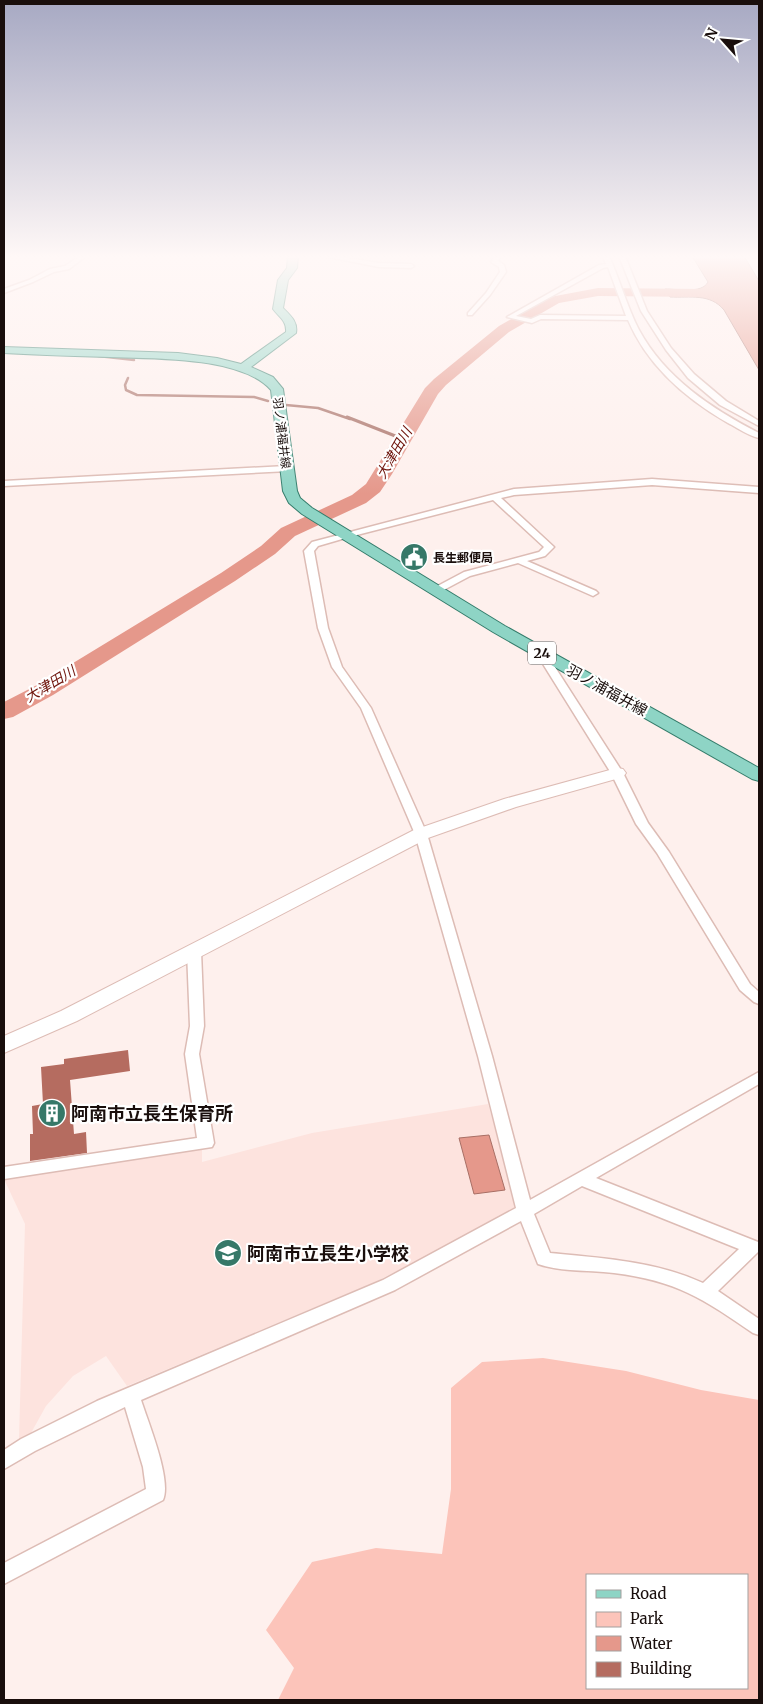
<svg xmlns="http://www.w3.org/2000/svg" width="763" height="1704" font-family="Merriweather,'Noto Sans JP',serif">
	<rect width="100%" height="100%" fill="#fef0ed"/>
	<polygon fill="#fde3de" points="488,1104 516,1199 513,1213 373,1283 127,1386 106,1356 73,1376 46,1406 31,1433 19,1439 25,1224 4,1179 202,1146 202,1162 312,1133"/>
	<path fill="#fcc4ba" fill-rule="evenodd" d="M543 1358 626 1371 701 1390 759 1400V1700H278L294 1668 266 1630 312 1562 376 1548 442 1554 451 1489V1388L482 1362ZM587 1575H747V1688H587Z"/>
	<g fill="#e5988b" stroke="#a86f65">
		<path d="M692 256H744L759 281V370L724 310C710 293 690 298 670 297L665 289C677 289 702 294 708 282Z"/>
		<polygon points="489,1135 505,1190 474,1194 459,1138"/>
	</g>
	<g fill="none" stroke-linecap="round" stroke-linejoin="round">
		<g stroke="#a86f65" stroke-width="2.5">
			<polyline points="98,356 134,360"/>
			<polyline points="128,378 125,385 126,390 137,395 254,397 268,401"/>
			<polyline points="286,405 318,408 350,419"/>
		</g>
		<polyline stroke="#a86f65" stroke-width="3" points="347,417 403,439"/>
		<polygon fill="#e5988b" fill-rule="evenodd" points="598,288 705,289 710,290 712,293 710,296 705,297 598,296 559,303 509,332 446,385 438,394 392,474 380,492 366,503 295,536 275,554 235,581 53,695 13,717 4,719 4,702 37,685 221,573 261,546 281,528 352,495 366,484 425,388 434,379 499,326 550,297"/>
	</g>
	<polygon fill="#b56c60" points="128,1050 130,1071 70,1080 74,1134 86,1132 87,1153 30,1161 30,1134 33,1134 32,1106 43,1104 41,1067 64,1064 64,1059"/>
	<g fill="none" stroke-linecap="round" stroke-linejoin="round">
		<g stroke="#ddbcb5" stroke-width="3">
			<g id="street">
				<polygon points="80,256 86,256 69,269 54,272 33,282 4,293 4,289 29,280 50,269 65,266"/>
				<polygon points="323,256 334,256 379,263 411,264 414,266 411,268 379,267"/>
				<polygon points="496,256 502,256 498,261 504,265 506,272 490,295 472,315 468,315 468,313 486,293 500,272 499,267 491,262"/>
				<path d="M603 256H609C620 280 627 307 639 330 665 378 712 409 759 433V438C749 436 738 428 728 423 686 399 647 365 628 320L541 319 532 323 507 317 599 265 606 264ZM608 267 626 316 540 315 531 319 516 316 603 268Z"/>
				<polygon points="619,256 625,256 647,311 671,348 694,374 726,401 759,421 759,426 720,405 688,378 666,350 641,311"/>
				<polygon points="286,466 289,467 289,471 4,486 4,481"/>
				<path d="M652 479 759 487V493L652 485 514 495 501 498 554 547 545 556 527 561 596 591 598 593 593 596 518 563 470 576 438 593H432V589L464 572 539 552 544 547 493 500 349 537 318 546 314 551 328 628 342 667 371 708 427 834 492 1056 530 1200 759 1072V1084L596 1178 758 1242V1252L718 1291 759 1319V1335L753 1333C702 1298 677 1281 614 1273 590 1270 561 1272 538 1264L521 1221 395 1290 141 1400C148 1422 172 1480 163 1500L4 1584V1563L146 1489 143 1467 125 1407 35 1451 4 1469V1450L21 1439 97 1401 383 1280 516 1208 478 1056 415 834 361 708 332 667 318 628 304 551 312 542 514 489ZM582 1186 739 1249 703 1283C655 1261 602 1258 550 1253L534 1214Z"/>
				<polygon points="547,654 552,657 553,664 623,773 648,823 669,852 750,984 759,992 759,1004 754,1002 740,990 657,853 636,824 611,773 543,664 541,659 543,655"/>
				<polygon points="194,947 199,948 201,951 204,1026 199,1054 214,1143 212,1147 4,1179 4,1167 197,1138 185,1054 190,1026 187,951 189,948"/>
			</g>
		</g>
		<g stroke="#ddbcb5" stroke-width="2">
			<polygon id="secondary" points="617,768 623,769 626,773 623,777 516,807 428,838 77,1021 4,1053 4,1036 61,1011 414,830 504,799"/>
		</g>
		<g stroke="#347c6b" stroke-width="2">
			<path id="primary" d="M288 256H298L297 268 288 280 283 308C291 316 298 322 296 333L251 367 273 377 283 389 297 491 300 498 312 508 505 626 759 768V781L752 779 493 632 302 514 289 503 283 491 271 390C241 356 153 359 110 357 75 356 39 355 4 353V347L178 353 217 358 241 364 286 332C287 321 279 317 273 309L278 280 287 268Z"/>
		</g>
		<use href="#street" fill="#fff" fill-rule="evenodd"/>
		<use href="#secondary" fill="#fff" fill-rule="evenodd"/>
		<use href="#primary" fill="#8ed4c5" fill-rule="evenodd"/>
	</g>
	<linearGradient id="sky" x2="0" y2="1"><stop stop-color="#a7a9c3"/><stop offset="0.52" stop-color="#fff8f7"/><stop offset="1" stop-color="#fff8f7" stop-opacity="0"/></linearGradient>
	<rect width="763" height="494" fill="url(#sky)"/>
	<defs>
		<g id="civic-disc" transform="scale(1.4375)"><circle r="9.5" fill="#367868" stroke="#fff"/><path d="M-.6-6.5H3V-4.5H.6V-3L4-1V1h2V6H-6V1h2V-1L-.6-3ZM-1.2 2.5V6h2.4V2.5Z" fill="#fff"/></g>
		<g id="building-disc" transform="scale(1.4375)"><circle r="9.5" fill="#367868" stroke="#fff"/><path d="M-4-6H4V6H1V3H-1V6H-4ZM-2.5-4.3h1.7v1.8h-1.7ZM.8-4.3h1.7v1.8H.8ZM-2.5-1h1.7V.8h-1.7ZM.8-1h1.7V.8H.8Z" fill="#fff"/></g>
		<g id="school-disc" transform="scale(1.4375)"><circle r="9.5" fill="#367868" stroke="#fff"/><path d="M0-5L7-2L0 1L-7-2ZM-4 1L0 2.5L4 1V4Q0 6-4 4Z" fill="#fff"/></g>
	</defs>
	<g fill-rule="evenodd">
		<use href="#civic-disc" x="414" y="557"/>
		<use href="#building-disc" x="52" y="1113"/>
		<use href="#school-disc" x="228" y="1253"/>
	</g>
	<g text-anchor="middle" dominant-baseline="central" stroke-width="4.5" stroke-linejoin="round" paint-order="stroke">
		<g font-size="12" fill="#190e0c" stroke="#fff">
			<text transform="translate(282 433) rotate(83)">羽ノ浦福井線</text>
		</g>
		<g font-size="12" font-weight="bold" fill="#190e0c" stroke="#fff" text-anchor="start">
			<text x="433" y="557">長生郵便局</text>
		</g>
		<g font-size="14" font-style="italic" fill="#6d1209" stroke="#fff">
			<text transform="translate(394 453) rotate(-60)">大津田川</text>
			<text transform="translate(50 684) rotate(-31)">大津田川</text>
		</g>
		<rect fill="#fff" stroke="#5e5655" stroke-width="1" x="528" y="641.5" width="28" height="23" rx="4"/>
		<g font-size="14" font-weight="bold" fill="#190e0c">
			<text x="542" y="653">24</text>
		</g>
		<g font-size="15" fill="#190e0c" stroke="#fff">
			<text transform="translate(607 690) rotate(29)">羽ノ浦福井線</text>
		</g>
		<g font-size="18" font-weight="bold" fill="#190e0c" stroke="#fff" text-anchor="start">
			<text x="71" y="1113">阿南市立長生保育所</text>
			<text x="247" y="1253">阿南市立長生小学校</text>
		</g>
	</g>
	<rect width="763" height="1704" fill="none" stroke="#190e0c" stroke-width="10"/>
	<rect x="586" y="1574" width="162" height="115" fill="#ffffff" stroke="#a39f9e"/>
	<rect x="596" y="1590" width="25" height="8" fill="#8ed4c5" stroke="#a39f9e"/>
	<text x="630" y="1599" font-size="15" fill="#190e0c">Road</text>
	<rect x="596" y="1612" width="25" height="15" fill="#fcc4ba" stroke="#a39f9e"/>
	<text x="630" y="1624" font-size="15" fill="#190e0c">Park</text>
	<rect x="596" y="1636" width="25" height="15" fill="#e5988b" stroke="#a39f9e"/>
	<text x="630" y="1649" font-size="15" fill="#190e0c">Water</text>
	<rect x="596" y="1662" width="25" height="15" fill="#b56c60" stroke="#a39f9e"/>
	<text x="630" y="1674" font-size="15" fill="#190e0c">Building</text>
	<g transform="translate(723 40) rotate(297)" stroke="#ffffff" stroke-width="4" paint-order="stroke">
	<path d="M0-4L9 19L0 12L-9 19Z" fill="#190e0c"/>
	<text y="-8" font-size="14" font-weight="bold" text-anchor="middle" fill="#190e0c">N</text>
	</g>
</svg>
